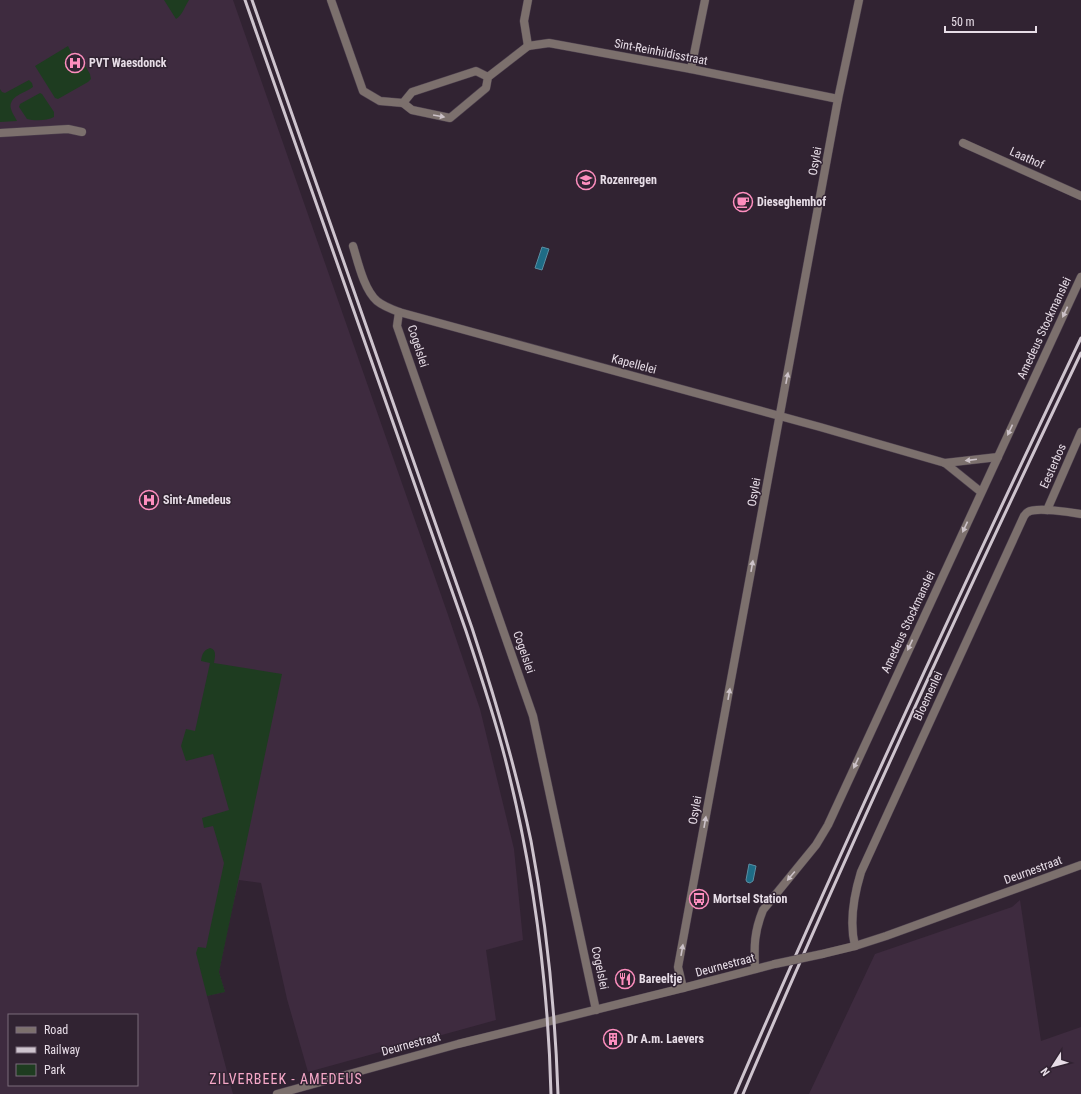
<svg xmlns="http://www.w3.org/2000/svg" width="1081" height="1094" font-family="'Roboto Condensed',sans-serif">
	<rect width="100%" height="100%" fill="#312332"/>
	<g fill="#3e2b3f" fill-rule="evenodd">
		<path d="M0 0H233L447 612 480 709 514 849 523 940 486 950 496 1020 308 1072 287 999 261 883 239 880 231 914 219 972 225 992 207 996 233 1094H0ZM9 1015H137V1085H9Z"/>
		<polygon points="1020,900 1041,1041 1081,1027 1081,1094 809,1094 875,954 1012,907"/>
	</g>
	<g fill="#1e3c20">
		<path d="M164 0H189C185 6 182 16 176 19Z"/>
		<polygon points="68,46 72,54 77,53 79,55 90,74 91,79 88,82 58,99 55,98 35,66"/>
		<path d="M29 80 32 83 33 87C25 93 8 96 11 109 12 113 15 117 17 121L0 122V89L2 92 5 93Z"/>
		<path d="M40 93 42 94 54 112V117C47 121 34 121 27 119L19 107 20 104Z"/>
		<path d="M210 648C217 650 215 656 214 663L282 674 219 972 225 992 207 996 196 953 198 947 206 948 224 863 213 826 204 828 202 818 229 810 213 754 186 761 181 746 186 729 195 731 210 663 201 661C202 655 203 650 210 648Z"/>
	</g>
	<g fill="#1e6c86" stroke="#5a8ea3">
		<polygon points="542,247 549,249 542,270 535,268"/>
		<polygon points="749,864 756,866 753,881 750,883 747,882 746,880"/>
	</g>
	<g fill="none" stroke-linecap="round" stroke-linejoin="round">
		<g stroke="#4e414f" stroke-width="9">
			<g id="minor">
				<polyline points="331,0 363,91 380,101 403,103"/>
				<polyline points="528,46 524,21 528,0"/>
				<polyline points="691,69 705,0"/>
				<polyline points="403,103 412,110 450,118 486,88 488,77 528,46 549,43 691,69 838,99"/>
				<polyline points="403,103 412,92 476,71 488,77"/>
				<polyline points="0,133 68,129 82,132"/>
				<polyline points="963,143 1081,196"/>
				<path d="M353 246C358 262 364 290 377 301 383 306 391 309 399 312L820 427 945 463 981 492"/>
				<polyline points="399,312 397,326 533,716 596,1010"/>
				<polyline points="945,463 998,457"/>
				<polyline points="1047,510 1081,432"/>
				<path d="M855 946C849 922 854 895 861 872L1024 516C1025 515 1026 513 1028 512 1036 507 1070 512 1081 514"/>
				<path d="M755 969C754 946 754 932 763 910L816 845 828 825 1081 277"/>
				<polyline points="683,988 678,967 838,99 859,0"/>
			</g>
		</g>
		<g stroke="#4e414f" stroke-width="9">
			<g id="tertiary">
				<polyline points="822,954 855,946 886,936 1081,865"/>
				<polyline points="277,1094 458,1044 683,988 775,964"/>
			</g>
		</g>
		<use href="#minor" stroke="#7c706d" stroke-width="8"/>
		<use href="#tertiary" stroke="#7c706d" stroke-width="8"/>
		<g stroke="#cec4ce" stroke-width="3">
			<path d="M245 0 466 631C480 673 494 715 505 758 533 868 548 981 551 1094"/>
			<path d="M252 0 472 628C495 698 516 769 531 841 547 925 555 1009 558 1094"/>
			<path d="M735 1094C845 839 962 588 1081 338"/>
			<path d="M743 1094C849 845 964 598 1081 353"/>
		</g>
		<g stroke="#4e414f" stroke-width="9" stroke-linecap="butt">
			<polyline id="tertiary-bridge" points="775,964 822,954"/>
		</g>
		<use href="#tertiary-bridge" stroke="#7c706d" stroke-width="8"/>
	</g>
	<defs><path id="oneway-solid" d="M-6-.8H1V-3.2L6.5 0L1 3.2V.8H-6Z"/></defs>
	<g fill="#ccc2c8">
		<use href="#oneway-solid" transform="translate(439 116) rotate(10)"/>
		<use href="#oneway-solid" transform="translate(1065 312) rotate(115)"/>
		<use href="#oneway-solid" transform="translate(787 378) rotate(-79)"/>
		<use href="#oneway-solid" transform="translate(1010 430) rotate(115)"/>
		<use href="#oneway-solid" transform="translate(971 460) rotate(173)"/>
		<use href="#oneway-solid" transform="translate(965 527) rotate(115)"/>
		<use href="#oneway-solid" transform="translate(752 566) rotate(-80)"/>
		<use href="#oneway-solid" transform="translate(910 645) rotate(115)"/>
		<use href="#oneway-solid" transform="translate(729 694) rotate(-80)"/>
		<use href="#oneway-solid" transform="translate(856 763) rotate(115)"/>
		<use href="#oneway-solid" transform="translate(705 822) rotate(-80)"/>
		<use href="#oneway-solid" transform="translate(791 876) rotate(130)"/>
		<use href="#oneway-solid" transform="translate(682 950) rotate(-80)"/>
	</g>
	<defs>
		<g id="hospital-ring" transform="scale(1)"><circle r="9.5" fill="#312332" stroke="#fd8ebe" stroke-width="1.5"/><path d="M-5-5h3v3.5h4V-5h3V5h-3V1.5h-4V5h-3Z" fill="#fd8ebe"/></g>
		<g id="school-ring" transform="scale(1)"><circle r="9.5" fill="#312332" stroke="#fd8ebe" stroke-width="1.5"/><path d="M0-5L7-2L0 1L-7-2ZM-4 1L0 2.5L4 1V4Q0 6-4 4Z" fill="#fd8ebe"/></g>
		<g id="cafe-ring" transform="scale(1)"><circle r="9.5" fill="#312332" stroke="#fd8ebe" stroke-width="1.5"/><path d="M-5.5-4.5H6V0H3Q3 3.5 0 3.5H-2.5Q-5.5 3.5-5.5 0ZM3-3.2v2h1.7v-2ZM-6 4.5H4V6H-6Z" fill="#fd8ebe"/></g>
		<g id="bus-ring" transform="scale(1)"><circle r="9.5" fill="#312332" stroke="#fd8ebe" stroke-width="1.5"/><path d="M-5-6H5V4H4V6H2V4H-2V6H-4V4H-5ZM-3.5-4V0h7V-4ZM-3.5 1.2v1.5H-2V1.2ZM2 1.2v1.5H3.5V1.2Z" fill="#fd8ebe"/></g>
		<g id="restaurant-ring" transform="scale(1)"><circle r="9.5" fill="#312332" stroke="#fd8ebe" stroke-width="1.5"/><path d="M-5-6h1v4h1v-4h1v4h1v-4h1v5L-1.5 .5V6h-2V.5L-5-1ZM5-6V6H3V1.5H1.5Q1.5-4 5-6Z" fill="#fd8ebe"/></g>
		<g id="building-ring" transform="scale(1)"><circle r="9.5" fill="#312332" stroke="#fd8ebe" stroke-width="1.5"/><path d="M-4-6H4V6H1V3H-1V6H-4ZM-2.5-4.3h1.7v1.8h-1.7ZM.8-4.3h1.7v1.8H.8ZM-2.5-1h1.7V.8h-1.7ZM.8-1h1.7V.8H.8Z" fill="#fd8ebe"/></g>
	</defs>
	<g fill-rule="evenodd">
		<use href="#hospital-ring" x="75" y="63"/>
		<use href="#school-ring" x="586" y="180"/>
		<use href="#cafe-ring" x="743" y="202"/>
		<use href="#hospital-ring" x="149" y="500"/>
		<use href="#bus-ring" x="699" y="899"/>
		<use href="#restaurant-ring" x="625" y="979"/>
		<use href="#building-ring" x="613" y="1039"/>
	</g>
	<g text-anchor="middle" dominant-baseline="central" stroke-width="3" stroke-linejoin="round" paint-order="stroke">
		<g font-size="12" fill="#e7dde7" stroke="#312332">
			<text transform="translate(661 52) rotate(11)">Sint-Reinhildisstraat</text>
			<text transform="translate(1027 158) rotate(24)">Laathof</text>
			<text transform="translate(815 161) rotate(-80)">Osylei</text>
			<text transform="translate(1044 328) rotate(-65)">Amedeus Stockmanslei</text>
			<text transform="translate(418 346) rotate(72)">Cogelslei</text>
			<text transform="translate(634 364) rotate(15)">Kapellelei</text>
			<text transform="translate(1053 466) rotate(-66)">Eesterbos</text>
			<text transform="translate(754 492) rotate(-80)">Osylei</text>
			<text transform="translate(908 622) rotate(-65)">Amedeus Stockmanslei</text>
			<text transform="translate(524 652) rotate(71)">Cogelslei</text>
			<text transform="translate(928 696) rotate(-65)">Bloemenlei</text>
			<text transform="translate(695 810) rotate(-80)">Osylei</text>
			<text transform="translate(1033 870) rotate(-20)">Deurnestraat</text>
			<text transform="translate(725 965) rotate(-15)">Deurnestraat</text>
			<text transform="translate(600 968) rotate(78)">Cogelslei</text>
			<text transform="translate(411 1044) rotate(-15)">Deurnestraat</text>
		</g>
		<g font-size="12" font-weight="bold" fill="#e7dde7" stroke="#312332" text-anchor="start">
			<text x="89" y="63">PVT Waesdonck</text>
			<text x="600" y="180">Rozenregen</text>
			<text x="757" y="202">Dieseghemhof</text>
			<text x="163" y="500">Sint-Amedeus</text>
			<text x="713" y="899">Mortsel Station</text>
			<text x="639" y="979">Bareeltje</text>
			<text x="627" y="1039">Dr A.m. Laevers</text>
		</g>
		<g font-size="14" letter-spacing="1" fill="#f6a8c8" stroke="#312332">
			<text x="286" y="1079">ZILVERBEEK - AMEDEUS</text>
		</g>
	</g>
	<rect x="8" y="1014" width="130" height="72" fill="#312332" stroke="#7a6d7a"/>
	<rect x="16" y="1027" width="20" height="6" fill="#7c706d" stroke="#7a6d7a"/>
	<text x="44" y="1034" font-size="12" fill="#e7dde7">Road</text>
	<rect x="16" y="1047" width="20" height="6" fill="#cec4ce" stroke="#7a6d7a"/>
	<text x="44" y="1054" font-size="12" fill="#e7dde7">Railway</text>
	<rect x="16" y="1064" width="20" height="12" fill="#1e3c20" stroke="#7a6d7a"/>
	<text x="44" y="1074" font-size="12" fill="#e7dde7">Park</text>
	<g transform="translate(1053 1066) rotate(234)" stroke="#312332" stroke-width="3" paint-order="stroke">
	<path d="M0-3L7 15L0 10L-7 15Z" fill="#e7dde7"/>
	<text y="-6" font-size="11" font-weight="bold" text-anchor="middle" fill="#e7dde7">N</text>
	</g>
	<path d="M945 26v6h91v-6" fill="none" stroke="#e7dde7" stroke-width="2"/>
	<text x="951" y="26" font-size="12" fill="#e7dde7" stroke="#312332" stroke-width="3" paint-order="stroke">50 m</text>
</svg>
